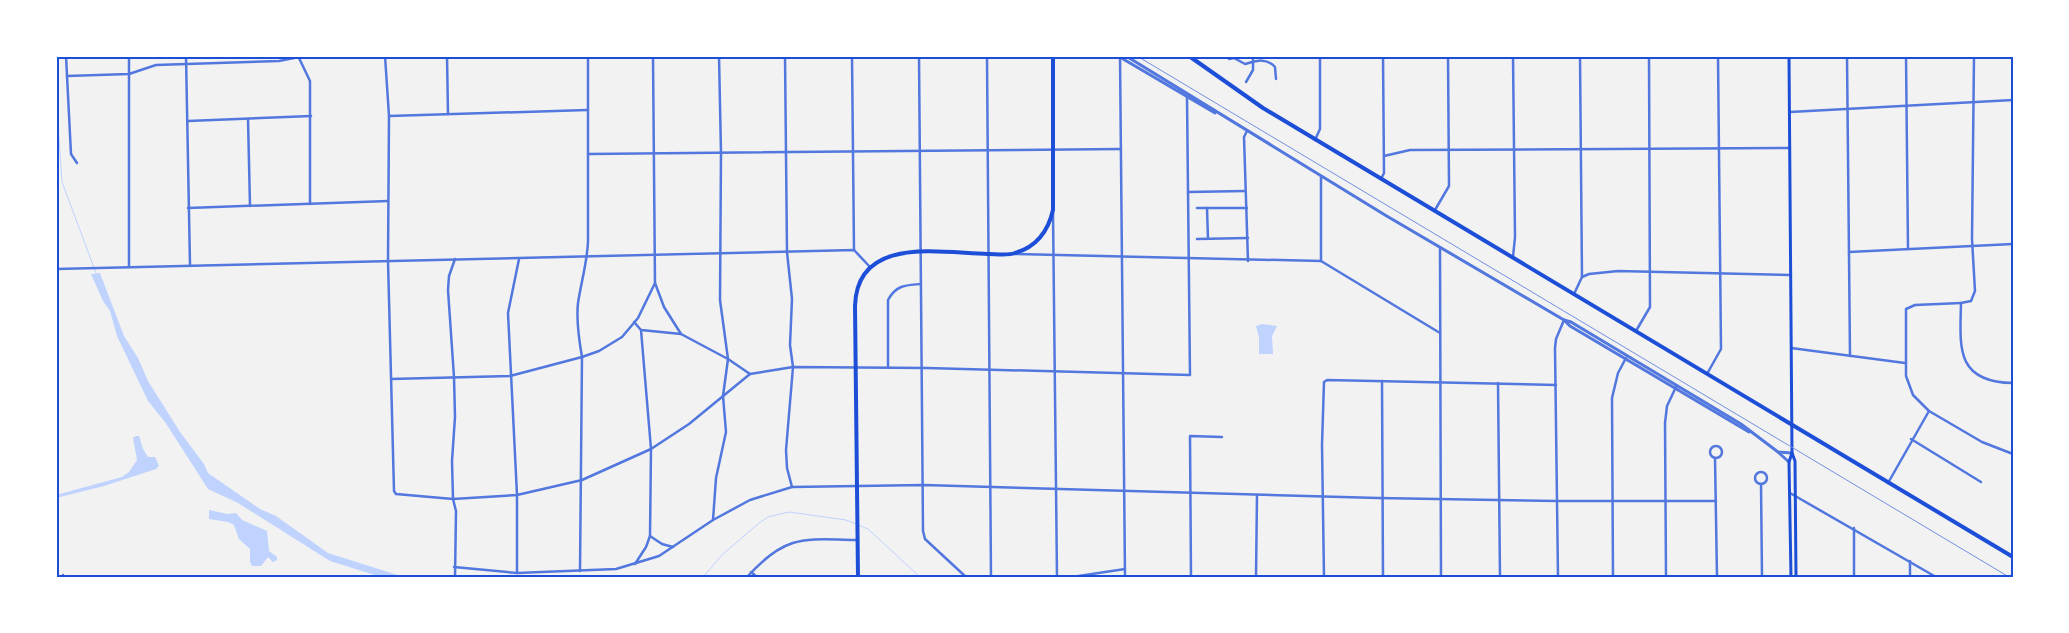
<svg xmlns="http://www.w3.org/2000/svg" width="2069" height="633" font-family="Figtree,sans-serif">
	<rect width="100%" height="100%" fill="#f2f2f2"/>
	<g fill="#bfd3fe">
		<polygon points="100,273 124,336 138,358 148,381 180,432 204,464 208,473 260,509 276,516 328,553 404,577 381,577 330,561 238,503 208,489 165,422 148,401 117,336 110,311 103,301 91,274"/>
		<polygon points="1262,324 1277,326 1272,336 1273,354 1259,354 1259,337 1256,326"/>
		<polygon points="136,436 139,436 143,449 148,457 155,457 159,466 156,469 104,486 56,498 56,495 122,477 129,472 137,460 133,438"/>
		<polygon points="209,510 228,514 236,513 242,520 267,531 269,551 277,557 277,560 273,562 268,557 261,566 252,566 250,562 250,549 239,539 234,525 228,522 209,519"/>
	</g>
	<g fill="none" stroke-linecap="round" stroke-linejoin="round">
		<g stroke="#bfd3fe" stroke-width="1">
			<polyline points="56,95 62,182 96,273"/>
			<polyline points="703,577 722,555 759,523 768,517 789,512 846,520 868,529 920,577"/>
		</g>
		<g stroke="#5277de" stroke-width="2.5">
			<polyline points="66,56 71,154 77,163"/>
			<polyline points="129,56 129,267"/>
			<polyline points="186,56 190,265"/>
			<polyline points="385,56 389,116 388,261 394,491 396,494 453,499 517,495 582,480 651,449 689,424 750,374 793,367 927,368 1190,375 1187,97"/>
			<polyline points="447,56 448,114"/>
			<polyline points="521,56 542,56"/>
			<polyline points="653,56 655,283 664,307 681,334"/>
			<polyline points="785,56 787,252 792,299 790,345 793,367 786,450 787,468 792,487"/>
			<polyline points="852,56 854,250"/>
			<polyline points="919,56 923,531 925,539 966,577"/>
			<polyline points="987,56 991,577"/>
			<polyline points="1120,56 1125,577"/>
			<polyline points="1513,56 1515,237 1513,257"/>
			<polyline points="1847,56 1850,356"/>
			<polyline points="1906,56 1908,249"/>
			<path d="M1974 56 1972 239 1975 291 1971 301 1961 303C1960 347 1955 382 2013 383"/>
			<polyline points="299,58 310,81 310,204"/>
			<path d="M1229 59 1234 58 1245 64C1256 61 1266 57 1275 67L1276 79"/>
			<polyline points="67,76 129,74 156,65 279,61 299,57"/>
			<polyline points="1246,82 1253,70 1253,56"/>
			<polyline points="1790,112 2013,100"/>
			<polyline points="389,116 587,110"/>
			<polyline points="248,119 250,206"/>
			<polyline points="188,121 311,116"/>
			<polyline points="1247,131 1244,137 1248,261"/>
			<polyline points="1315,140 1320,129 1320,56"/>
			<polyline points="589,154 1121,149"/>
			<polyline points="1384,156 1410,150 1790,148"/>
			<polyline points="1321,176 1321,261"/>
			<polyline points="1381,179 1384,173 1383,56"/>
			<polyline points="1188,192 1245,191"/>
			<polyline points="188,208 388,201"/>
			<polyline points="1197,208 1247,208"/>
			<polyline points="1207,208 1208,239"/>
			<polyline points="1435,210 1449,186 1448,56"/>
			<polyline points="1053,212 1057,577"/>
			<polyline points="1197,239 1248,238"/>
			<polyline points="1440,248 1441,577"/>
			<polyline points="1849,252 2013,244"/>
			<polyline points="1014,254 1321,261 1440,333"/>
			<polyline points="56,269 854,250 870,267"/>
			<polyline points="1582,277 1589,274 1618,271 1791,275"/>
			<polyline points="1574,294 1582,277 1580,56"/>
			<polyline points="1961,303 1915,305 1906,309 1906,376 1913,395 1929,411 1982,442 2013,454"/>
			<polyline points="634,322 641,330 681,334 728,359 750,374"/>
			<polyline points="1636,331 1650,307 1649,56"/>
			<polyline points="1791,348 1905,363"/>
			<path d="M888 367V300C896 285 906 285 921 284"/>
			<polyline points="1707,374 1721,349 1718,56"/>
			<polyline points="391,379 510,376 582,357 599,351 622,337 638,318 655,283"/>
			<polyline points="1382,381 1383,577"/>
			<polyline points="1498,383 1500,577"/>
			<polyline points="1911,439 1981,482"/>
			<circle cx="1716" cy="452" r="6"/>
			<polyline points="1715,458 1717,577"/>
			<circle cx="1761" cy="478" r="6"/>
			<polyline points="1888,483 1929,411"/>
			<polyline points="1761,484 1762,577"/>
			<polyline points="1790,493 1936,577"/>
			<polyline points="713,520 716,478 726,432 723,396 728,359 720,300 721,153 719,56"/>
			<polyline points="1854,528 1854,577"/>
			<polyline points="650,536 662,544 673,547"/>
			<polyline points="1910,561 1910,577"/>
			<polyline points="635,564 646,547 650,536 651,449 641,330"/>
			<polyline points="454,567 517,573 616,569 659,556 713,520 750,500 792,487 924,485 1378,498 1557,501 1716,501"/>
			<path d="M580 571 582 357C579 340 576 321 578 303 581 283 587 263 588 242V56"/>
			<polyline points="751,572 757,577"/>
			<polyline points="517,573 517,495 508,313 519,259"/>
			<polyline points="63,575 63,577"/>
			<polyline points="455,577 456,511 453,499 452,461 455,417 454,377 448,290 449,276 455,259"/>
			<path d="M747 577C786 534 803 539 858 540"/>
			<polyline points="1072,577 1125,569"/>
			<polyline points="1191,577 1190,436 1222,437"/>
			<polyline points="1256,577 1257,495"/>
			<polyline points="1324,577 1322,445 1324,382 1327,380 1556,385"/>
			<polyline points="1558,577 1555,348 1556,339 1564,320"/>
			<polyline points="1613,577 1612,398 1618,373 1626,358"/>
			<polyline points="1666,577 1665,423 1667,406 1676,387"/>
		</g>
		<g stroke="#5277de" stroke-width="3">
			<polyline points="1118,56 1215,113"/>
			<polyline points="1126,56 1385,215 1564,320 1571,322 1741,424 1778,452 1792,453"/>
			<polyline points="1564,320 1570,326 1749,432"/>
			<polyline points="1779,453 1789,462"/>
		</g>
		<g stroke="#1d4ed8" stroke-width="3">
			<polyline points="1789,56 1792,453 1795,461 1796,577"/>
			<polyline points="1791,577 1789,462 1792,453"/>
		</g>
		<g stroke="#1d4ed8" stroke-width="4">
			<polyline points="1189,56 1263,108 2013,557"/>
			<path d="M858 577 855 306C857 235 940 253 988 254 996 254 1007 256 1015 253 1036 247 1048 232 1053 210V56"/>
		</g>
		<polyline stroke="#7290e2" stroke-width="1" points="1137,56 2009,577"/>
	</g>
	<rect width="2069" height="633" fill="none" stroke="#ffffff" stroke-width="115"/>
	<rect x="58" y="58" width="1954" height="518" fill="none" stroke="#1d4ed8" stroke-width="2"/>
</svg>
